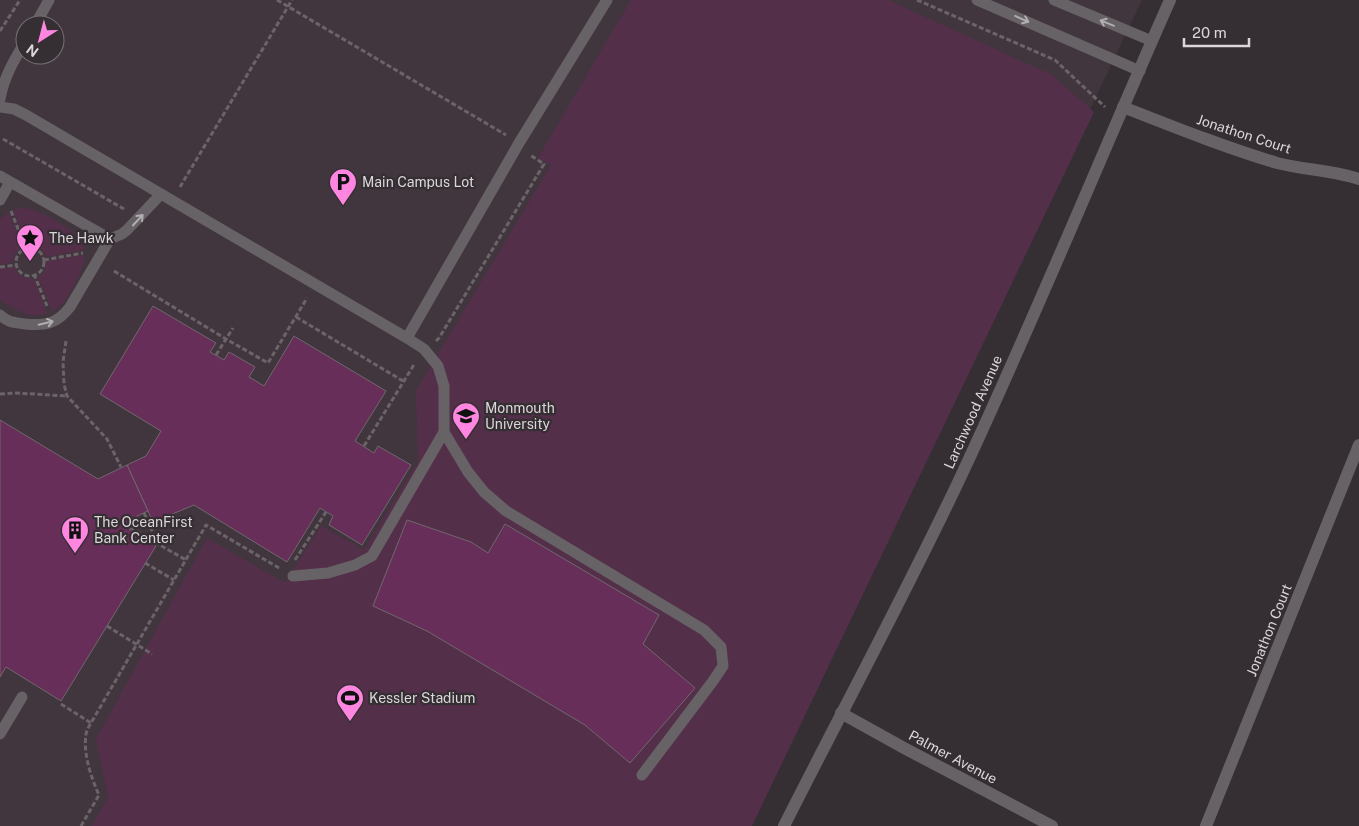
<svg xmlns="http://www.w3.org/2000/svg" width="1359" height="826" font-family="'Public Sans',sans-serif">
	<rect width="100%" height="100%" fill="#352e33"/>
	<path fill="#42363e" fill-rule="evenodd" d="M0 0H1142L749 826H0ZM25 25H55V55H25Z"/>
	<g fill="#542f4a">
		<polygon points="631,0 888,0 1052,75 1094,112 752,826 92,826 108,797 96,739 207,538 285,583 321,526 364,550 418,462 416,391 551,165 538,158"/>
		<path d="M23 208C37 208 71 228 79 239 82 242 83 246 84 250L46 257C43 248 36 244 26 245L13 210Z"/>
		<polygon points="9,212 22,247 14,254 13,262 0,265 0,219"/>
		<path d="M84 255C85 270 66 305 52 312L38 277 44 272 47 261Z"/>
		<path d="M14 267C18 276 24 280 34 278L47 313C29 320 15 309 0 300V269Z"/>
	</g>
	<g fill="#672e59" stroke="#70686d">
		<polygon points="153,306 216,343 210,352 224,360 229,352 255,367 249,377 264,386 294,336 386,391 355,441 374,453 378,446 411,465 362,545 329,525 333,516 320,508 287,562 194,505 153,522 127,465 146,456 161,431 100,394"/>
		<polygon points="0,420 98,479 127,465 148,511 137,516 129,529 156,546 61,701 6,667 0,677"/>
		<polygon points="407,520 471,542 488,553 505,524 659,615 643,644 695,688 630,763 585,725 427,631 373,606"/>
	</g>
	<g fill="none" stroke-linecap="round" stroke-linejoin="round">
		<g stroke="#6a6468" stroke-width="3" stroke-dasharray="5 2.5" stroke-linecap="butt">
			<polyline points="277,0 506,135"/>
			<polyline points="917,0 1055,60 1105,107"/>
			<polyline points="0,31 20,0"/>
			<polyline points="3,139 124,209"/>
			<polyline points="180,187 292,0"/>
			<polyline points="11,211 26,249"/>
			<circle cx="30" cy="262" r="14"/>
			<polyline points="44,260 83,253"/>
			<polyline points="0,267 17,265"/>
			<polyline points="114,271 226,339 268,363 307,298"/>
			<polyline points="34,274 47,306"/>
			<polyline points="296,317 403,381"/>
			<polyline points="66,341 63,362 64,384 67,396 107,439 121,467"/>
			<polyline points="436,341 439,338 544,164 530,155"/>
			<polyline points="216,355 233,328"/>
			<polyline points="0,394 16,393 67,396"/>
			<polyline points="364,446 415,363"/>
			<polyline points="144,513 158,544 186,560"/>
			<polyline points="130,527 157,543"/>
			<polyline points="295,560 326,512"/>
			<polyline points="145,563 174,580"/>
			<polyline points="107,626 152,654"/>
			<polyline points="61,704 91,723"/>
			<path d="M81 826 99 795C91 777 83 754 86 734 87 730 89 726 91 723L206 525 279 568"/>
		</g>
		<g stroke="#666265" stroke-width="11">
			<polyline points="977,0 1140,71"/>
			<polyline points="1054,0 1152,41"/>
			<polyline points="35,25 49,0"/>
			<path d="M0 99C4 77 14 60 25 42"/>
			<polyline points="0,107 14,109 26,115 407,338 424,349 438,366 444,386 444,432 372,556 355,565 328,573 293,576"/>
			<polyline points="0,176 110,239"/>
			<polyline points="0,200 10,182"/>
			<path d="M0 315C9 323 13 322 25 324 45 326 57 324 70 307L110 239 122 234 127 230 161 194"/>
			<polyline points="407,338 519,143 607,0"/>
			<polyline points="444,432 468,472 484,492 506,511 704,630 721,647 723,666 713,681 642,775"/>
			<polyline points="0,734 22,697"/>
		</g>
		<g stroke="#666265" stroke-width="12">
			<path d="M1123 107C1174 127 1224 147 1277 163 1304 170 1332 170 1359 179"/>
			<polyline points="841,713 904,748 1052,826"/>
			<path d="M784 826C843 709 906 593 962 474 1035 318 1100 158 1170 0"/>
			<polyline points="1206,826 1359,445"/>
		</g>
	</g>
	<defs><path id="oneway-shaft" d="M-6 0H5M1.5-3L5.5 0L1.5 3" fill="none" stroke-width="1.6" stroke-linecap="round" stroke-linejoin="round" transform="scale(1.25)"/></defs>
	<g stroke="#b2adb0">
		<use href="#oneway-shaft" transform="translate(1022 19) rotate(24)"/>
		<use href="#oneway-shaft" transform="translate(1107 23) rotate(-158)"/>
		<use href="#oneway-shaft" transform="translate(138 220) rotate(-47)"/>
		<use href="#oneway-shaft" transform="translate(46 323) rotate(-13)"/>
	</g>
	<defs>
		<g id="parking-pin" transform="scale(1.4375)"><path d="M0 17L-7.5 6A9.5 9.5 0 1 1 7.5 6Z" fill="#fe85e0" stroke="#352e33"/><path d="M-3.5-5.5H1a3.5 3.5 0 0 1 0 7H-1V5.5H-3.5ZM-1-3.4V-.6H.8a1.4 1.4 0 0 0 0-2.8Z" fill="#111"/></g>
		<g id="sight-pin" transform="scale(1.4375)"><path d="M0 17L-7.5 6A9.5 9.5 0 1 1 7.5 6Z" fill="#fe85e0" stroke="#352e33"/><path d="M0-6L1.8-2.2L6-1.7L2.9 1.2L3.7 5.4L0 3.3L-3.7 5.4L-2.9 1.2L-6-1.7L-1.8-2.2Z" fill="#111"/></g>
		<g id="university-pin" transform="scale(1.4375)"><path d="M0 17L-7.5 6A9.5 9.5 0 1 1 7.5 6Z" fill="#fe85e0" stroke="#352e33"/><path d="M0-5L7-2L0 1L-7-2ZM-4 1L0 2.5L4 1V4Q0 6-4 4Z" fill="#111"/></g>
		<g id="building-pin" transform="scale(1.4375)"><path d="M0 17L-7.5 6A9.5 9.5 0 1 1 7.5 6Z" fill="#fe85e0" stroke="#352e33"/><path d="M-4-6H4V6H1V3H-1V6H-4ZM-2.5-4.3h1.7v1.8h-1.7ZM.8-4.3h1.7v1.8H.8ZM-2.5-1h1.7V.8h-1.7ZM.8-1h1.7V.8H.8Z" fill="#111"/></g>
		<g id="stadium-pin" transform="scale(1.4375)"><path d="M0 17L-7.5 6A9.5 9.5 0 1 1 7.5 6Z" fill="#fe85e0" stroke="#352e33"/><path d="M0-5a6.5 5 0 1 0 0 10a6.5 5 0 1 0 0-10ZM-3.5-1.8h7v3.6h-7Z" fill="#111"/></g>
	</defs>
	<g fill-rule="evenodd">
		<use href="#parking-pin" x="343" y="182"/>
		<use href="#sight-pin" x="30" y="238"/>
		<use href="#university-pin" x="466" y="416"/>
		<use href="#building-pin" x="75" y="530"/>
		<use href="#stadium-pin" x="350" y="698"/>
	</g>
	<g text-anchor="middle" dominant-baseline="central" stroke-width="4.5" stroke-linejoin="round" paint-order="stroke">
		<g font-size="14" fill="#dbd6d9" stroke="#352e33">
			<text transform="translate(1244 134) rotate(18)">Jonathon Court</text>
			<text transform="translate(973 412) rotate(-66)">Larchwood Avenue</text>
			<text transform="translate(1269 630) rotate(-68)">Jonathon Court</text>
			<text transform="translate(953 757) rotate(28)">Palmer Avenue</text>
		</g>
		<g font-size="14" fill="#dbd6d9" stroke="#352e33" text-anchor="start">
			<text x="362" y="182">Main Campus Lot</text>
			<text x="49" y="238">The Hawk</text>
			<text x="485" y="408">Monmouth<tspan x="485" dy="16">University</tspan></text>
			<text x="94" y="522">The OceanFirst<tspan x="94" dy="16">Bank Center</tspan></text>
			<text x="369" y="698">Kessler Stadium</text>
		</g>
	</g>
	<g transform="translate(40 40) rotate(216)"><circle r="24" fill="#352e33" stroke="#777175"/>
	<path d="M0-4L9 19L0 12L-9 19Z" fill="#fe85e0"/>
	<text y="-8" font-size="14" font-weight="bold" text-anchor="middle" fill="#dbd6d9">N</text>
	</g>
	<path d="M1184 38v8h65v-8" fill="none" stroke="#dbd6d9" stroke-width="2.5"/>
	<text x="1192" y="38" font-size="15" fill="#dbd6d9" stroke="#352e33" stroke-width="4" paint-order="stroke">20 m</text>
</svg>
